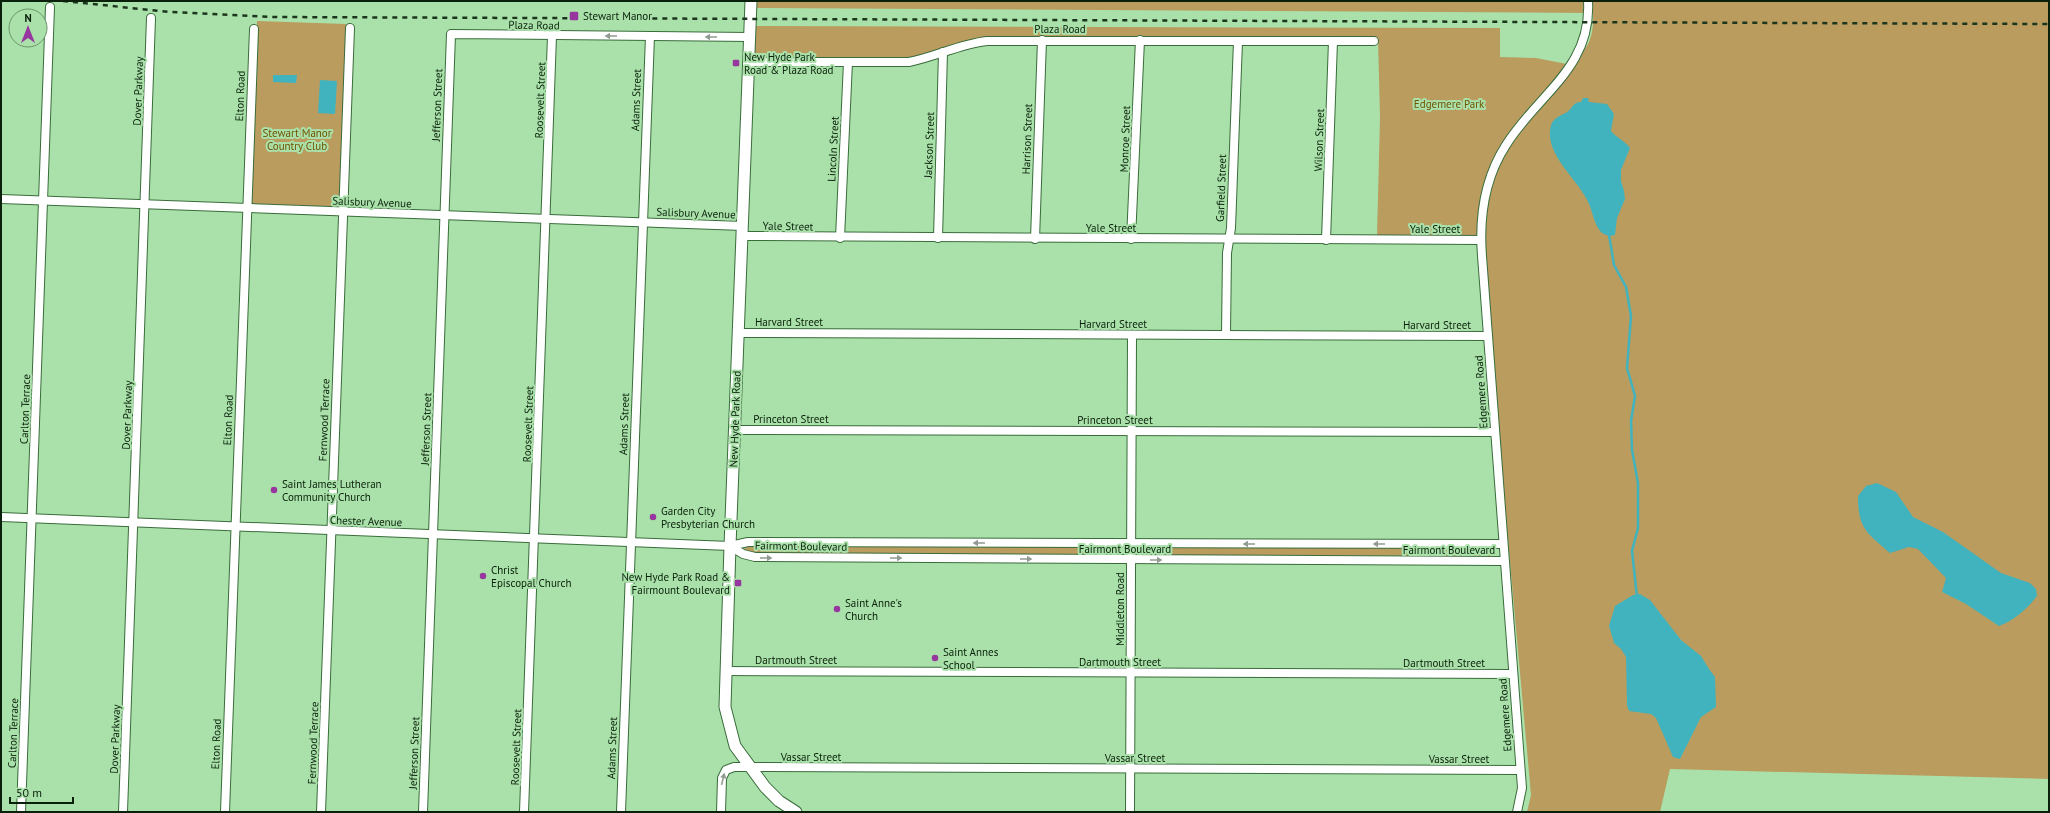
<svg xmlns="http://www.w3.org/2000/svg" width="2050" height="813" font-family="'PT Sans',sans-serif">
	<rect width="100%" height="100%" fill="#aae1aa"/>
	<g fill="#ba9c5e">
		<path d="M752 1H2049V779L1670 769 1660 812H1527L1531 795 1481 240 1377 236 1380 118 1378 39 978 41 912 61 750 62 752 26 1500 28V57L1536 58 1572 65C1588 47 1594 39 1593 13L752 8Z"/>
		<polygon points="257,21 346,24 339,209 250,205"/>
		<polygon points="748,546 1118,547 1121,551 1117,555 746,553 743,550"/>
		<polygon points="1142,547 1491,548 1494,551 1494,554 1490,556 1141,555 1138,552"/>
	</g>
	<g fill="#41b3bf">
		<polygon points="273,75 297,75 296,83 273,82"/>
		<polygon points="320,80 337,81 335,114 318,113"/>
		<path d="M1583 98H1588L1589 102 1607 104 1614 114 1611 131C1617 138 1625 141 1630 148L1621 170V181L1624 191 1625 199 1617 218 1615 235C1610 236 1605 236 1601 232 1594 224 1593 213 1589 204 1579 179 1543 155 1551 125 1554 117 1561 116 1567 112 1573 108 1573 102 1581 102Z"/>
		<path d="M1877 483 1896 492 1913 517 1943 532 2001 573 2030 583 2036 589 2037 596C2027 609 2015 620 1999 626L1966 604 1942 592 1946 578 1918 549 1909 547 1890 553C1867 533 1858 529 1858 496L1866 486Z"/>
		<polygon points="1640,594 1650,600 1681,640 1701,656 1709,669 1715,677 1716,707 1701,717 1680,759 1673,757 1656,718 1651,714 1629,711 1627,705 1626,657 1621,649 1614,643 1609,626 1615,606 1633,595"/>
	</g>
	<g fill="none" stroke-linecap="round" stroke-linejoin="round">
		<polyline stroke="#41b3bf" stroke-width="2.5" points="1609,235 1614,265 1626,287 1631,316 1627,368 1635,396 1631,421 1632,450 1638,483 1638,528 1632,551 1637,597"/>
		<g stroke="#396c3b" stroke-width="10">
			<g id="minor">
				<path d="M749 62H909C935 57 960 44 987 41H1374"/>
				<polyline points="1,199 743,226"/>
				<polyline points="742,236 1481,240"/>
				<polyline points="840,238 848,62"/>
				<polyline points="938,238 943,52"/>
				<polyline points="1035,239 1042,40"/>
				<polyline points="1131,239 1140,40"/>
				<polyline points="1326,240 1333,41"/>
				<polyline points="739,333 1488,336"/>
				<polyline points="1226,335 1227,253 1231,228 1238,41"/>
				<polyline points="735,430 1495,432"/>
				<polyline points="1,517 730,546 748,542 1502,544"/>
				<polyline points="730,546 743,554 755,557 1504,561"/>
				<polyline points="726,671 1513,674"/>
				<polyline points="21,812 50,7"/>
				<polyline points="123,812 151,18"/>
				<polyline points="225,812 254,29"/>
				<polyline points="321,812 350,28"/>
				<polyline points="423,812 451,34 750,37"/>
				<polyline points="524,812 552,36"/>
				<polyline points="621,812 650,36"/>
				<polyline points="721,812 722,778 726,770 734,767 1520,770"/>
				<polyline points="1130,812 1132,335"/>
				<path d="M1517 812 1522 788 1482 256C1479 217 1484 179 1506 145 1538 94 1592 68 1588 1"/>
			</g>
		</g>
		<g stroke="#396c3b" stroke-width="13">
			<polyline id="major" points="751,1 730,546 725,707 735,746 765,787 779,801 796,812"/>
		</g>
		<use href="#minor" stroke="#fff" stroke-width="8"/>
		<use href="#major" stroke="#fff" stroke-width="11"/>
		<polyline stroke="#1c361d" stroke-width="2.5" stroke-dasharray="5 5" stroke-linecap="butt" points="63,1 170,12 273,17 2049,24"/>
	</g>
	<defs><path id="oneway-solid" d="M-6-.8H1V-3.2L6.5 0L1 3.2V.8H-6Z"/></defs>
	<g fill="#919b91">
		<use href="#oneway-solid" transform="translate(611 36) rotate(-180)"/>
		<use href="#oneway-solid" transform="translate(711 37) rotate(-180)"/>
		<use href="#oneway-solid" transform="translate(979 543) rotate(-180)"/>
		<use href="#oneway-solid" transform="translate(1249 544) rotate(-180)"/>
		<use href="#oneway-solid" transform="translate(1379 544) rotate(-180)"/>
		<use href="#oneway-solid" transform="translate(766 558)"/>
		<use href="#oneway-solid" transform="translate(896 558)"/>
		<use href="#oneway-solid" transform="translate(1026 559)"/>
		<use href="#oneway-solid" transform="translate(1156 560)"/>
		<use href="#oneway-solid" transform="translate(723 779) rotate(-76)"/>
	</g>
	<g fill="#96369e" stroke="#aae1aa" stroke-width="1.5">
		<rect x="569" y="11" width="10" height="10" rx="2"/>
		<rect x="732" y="59" width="8" height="8" rx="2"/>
		<circle cx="274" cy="490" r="4"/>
		<circle cx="653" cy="517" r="4"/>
		<circle cx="483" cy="576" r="4"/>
		<rect x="734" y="579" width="8" height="8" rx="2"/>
		<circle cx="837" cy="609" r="4"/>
		<circle cx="935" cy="658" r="4"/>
	</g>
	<g text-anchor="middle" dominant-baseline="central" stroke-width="4" stroke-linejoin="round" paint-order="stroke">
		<g font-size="11" fill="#0a200b" stroke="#aae1aa" text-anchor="start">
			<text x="583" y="16">Stewart Manor</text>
			<text x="744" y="57">New Hyde Park<tspan x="744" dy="13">Road &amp; Plaza Road</tspan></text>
			<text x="282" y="484">Saint James Lutheran<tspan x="282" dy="13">Community Church</tspan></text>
			<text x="661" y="511">Garden City<tspan x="661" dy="13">Presbyterian Church</tspan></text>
			<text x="491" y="570">Christ<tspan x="491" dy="13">Episcopal Church</tspan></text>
			<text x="730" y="577" text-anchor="end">New Hyde Park Road &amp;<tspan x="730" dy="13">Fairmount Boulevard</tspan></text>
			<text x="845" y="603">Saint Anne's<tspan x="845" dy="13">Church</tspan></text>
			<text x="943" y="652">Saint Annes<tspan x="943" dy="13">School</tspan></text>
		</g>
		<g font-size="11" fill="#0a200b" stroke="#aae1aa">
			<text transform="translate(534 25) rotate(1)">Plaza Road</text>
			<text x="1060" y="29">Plaza Road</text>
			<text transform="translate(138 91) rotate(-88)">Dover Parkway</text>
			<text transform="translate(240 96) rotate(-88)">Elton Road</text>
			<text transform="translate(540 100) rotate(-88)">Roosevelt Street</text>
			<text transform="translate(636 100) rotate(-88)">Adams Street</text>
			<text transform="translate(437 105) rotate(-88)">Jefferson Street</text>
			<text transform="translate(1027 139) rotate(-88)">Harrison Street</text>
			<text transform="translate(1125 139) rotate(-88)">Monroe Street</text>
			<text transform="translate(1319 140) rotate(-88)">Wilson Street</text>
			<text transform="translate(929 145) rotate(-88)">Jackson Street</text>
			<text transform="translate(833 149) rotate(-87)">Lincoln Street</text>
			<text transform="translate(1221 188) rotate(-88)">Garfield Street</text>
			<text transform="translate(372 202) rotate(2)">Salisbury Avenue</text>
			<text transform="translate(696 213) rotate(2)">Salisbury Avenue</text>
			<text transform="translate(788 226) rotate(1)">Yale Street</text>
			<text x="1111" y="228">Yale Street</text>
			<text x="1435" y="229">Yale Street</text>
			<text x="789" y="322">Harvard Street</text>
			<text x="1113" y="324">Harvard Street</text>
			<text x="1437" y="325">Harvard Street</text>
			<text transform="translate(1481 392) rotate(-94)">Edgemere Road</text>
			<text transform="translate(25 409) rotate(-88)">Carlton Terrace</text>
			<text transform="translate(127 415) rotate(-88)">Dover Parkway</text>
			<text transform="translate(735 419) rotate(-88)">New Hyde Park Road</text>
			<text x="791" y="419">Princeton Street</text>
			<text transform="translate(228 420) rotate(-88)">Elton Road</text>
			<text transform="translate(324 420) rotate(-88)">Fernwood Terrace</text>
			<text x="1115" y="420">Princeton Street</text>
			<text transform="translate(528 424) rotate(-88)">Roosevelt Street</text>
			<text transform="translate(624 424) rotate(-88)">Adams Street</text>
			<text transform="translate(426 429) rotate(-88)">Jefferson Street</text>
			<text transform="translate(366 521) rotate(2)">Chester Avenue</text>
			<text transform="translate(801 546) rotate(1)">Fairmont Boulevard</text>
			<text x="1125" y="549">Fairmont Boulevard</text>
			<text x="1449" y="550">Fairmont Boulevard</text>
			<text transform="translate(1120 609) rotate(-90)">Middleton Road</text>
			<text x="796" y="660">Dartmouth Street</text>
			<text x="1120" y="662">Dartmouth Street</text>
			<text x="1444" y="663">Dartmouth Street</text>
			<text transform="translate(1505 715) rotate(-94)">Edgemere Road</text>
			<text transform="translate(13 733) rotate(-88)">Carlton Terrace</text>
			<text transform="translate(115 739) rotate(-88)">Dover Parkway</text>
			<text transform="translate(313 743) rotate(-88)">Fernwood Terrace</text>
			<text transform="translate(216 744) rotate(-88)">Elton Road</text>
			<text transform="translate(516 747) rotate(-88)">Roosevelt Street</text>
			<text transform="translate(612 748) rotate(-88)">Adams Street</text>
			<text transform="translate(414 753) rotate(-88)">Jefferson Street</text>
			<text x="811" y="757">Vassar Street</text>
			<text x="1135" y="758">Vassar Street</text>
			<text x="1459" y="759">Vassar Street</text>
		</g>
		<g font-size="11" fill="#705300" stroke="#aae1aa">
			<text x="1449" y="104">Edgemere Park</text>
			<text x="297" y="133">Stewart Manor<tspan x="297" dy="13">Country Club</tspan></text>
		</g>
	</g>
	<rect width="2050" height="813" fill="none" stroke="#0a200b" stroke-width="4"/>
	<g transform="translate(28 28)"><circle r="19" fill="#aae1aa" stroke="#6a946a"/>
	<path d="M0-3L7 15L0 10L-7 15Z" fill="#96369e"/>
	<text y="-6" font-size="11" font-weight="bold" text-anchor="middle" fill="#0a200b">N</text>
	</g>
	<path d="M10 797v6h63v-6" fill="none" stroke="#0a200b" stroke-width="2"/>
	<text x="16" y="797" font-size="12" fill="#0a200b" stroke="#aae1aa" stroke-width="3" paint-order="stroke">50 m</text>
</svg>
